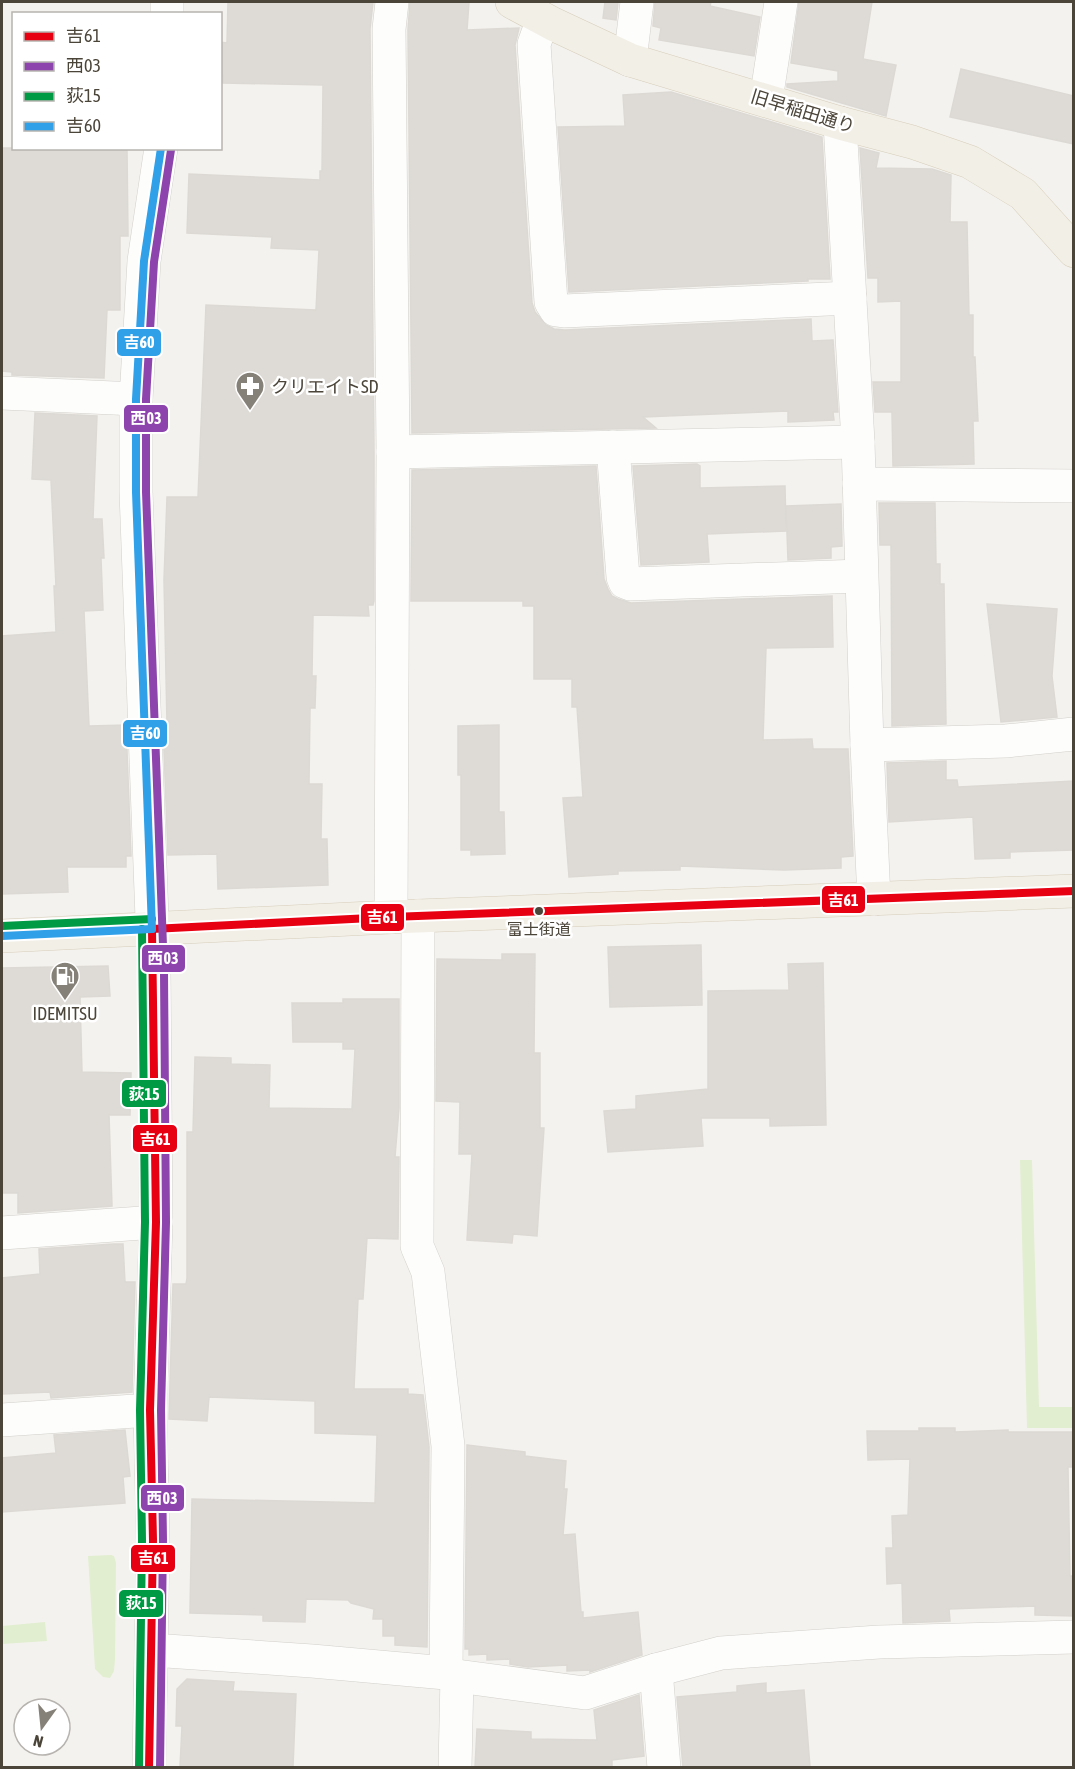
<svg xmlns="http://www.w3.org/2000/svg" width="1075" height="1769" font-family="'Asap Condensed','Noto Sans JP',sans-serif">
	<rect width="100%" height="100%" fill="#f4f2ee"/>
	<g fill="#e1eecf">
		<polygon points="1020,1160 1032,1160 1039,1407 1073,1407 1073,1428 1027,1428"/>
		<polygon points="111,1555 114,1556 116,1563 115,1659 114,1671 110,1678 103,1677 95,1669 88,1556"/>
		<polygon points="45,1622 47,1641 2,1644 2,1626"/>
	</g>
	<g fill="#dedbd6" stroke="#dcd9d4" stroke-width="1.5">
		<polygon points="228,2 373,2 370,29 374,452 374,601 373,605 368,605 369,616 313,615 312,676 316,676 315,708 310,708 309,784 322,784 321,839 327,839 328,885 218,889 217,854 168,855 163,724 167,724 164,580 167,497 198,497 206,305 316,310 319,250 271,248 272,237 187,233 189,174 320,180 320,171 322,171 323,85 223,83 223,75 220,75 220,42 227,43"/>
		<polygon points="410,2 469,2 467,30 519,28 515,45 532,303 535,312 546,325 554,329 565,330 811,319 812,341 833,340 838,412 833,412 834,420 788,422 788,411 643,417 656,428 412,433 408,30"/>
		<polygon points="605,2 618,2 616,20 603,18"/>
		<polygon points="655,2 711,2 710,6 760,17 754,56 659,40 661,28 653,26"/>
		<polygon points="799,2 872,2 863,59 896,65 886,116 787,87 787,84 838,81 838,71 791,63"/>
		<polygon points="961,69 1074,96 1074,144 950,117"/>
		<polygon points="671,92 822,137 830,279 808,279 808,281 569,292 558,127 625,126 623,95"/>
		<polygon points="2,148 127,148 128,236 120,236 120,310 107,310 104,378 12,375 12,372 2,371"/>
		<polygon points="860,148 879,153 876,168 932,169 951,175 950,222 967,222 969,315 973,315 973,357 975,357 978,421 973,421 974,464 893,466 892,412 875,412 873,382 901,382 901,301 878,302 878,278 868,278"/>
		<polygon points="35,413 97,416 93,519 102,519 104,558 101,558 103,610 84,611 89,726 126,725 131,856 126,856 126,867 67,867 68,892 2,894 2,636 56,632 54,586 56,586 51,480 32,479"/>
		<polygon points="697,464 700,466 700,488 785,486 786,531 707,534 709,562 641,565 633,466"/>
		<polygon points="596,466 604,579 608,589 612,596 618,599 631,603 832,596 833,647 766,648 763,740 812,739 813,749 848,749 853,856 841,857 841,868 784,870 680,866 680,870 618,871 618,874 569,877 563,798 583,797 577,707 572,707 572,679 534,679 534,606 523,606 523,601 411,601 412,470"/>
		<polygon points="879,503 935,503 936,564 940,564 940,584 944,584 946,724 892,726 891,545 880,545"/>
		<polygon points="841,504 842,546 831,547 831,558 788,560 786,506"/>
		<polygon points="987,604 1057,609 1052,676 1057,717 1001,722"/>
		<polygon points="499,725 499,812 504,812 505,854 471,855 471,850 461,850 461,775 458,775 458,726"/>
		<polygon points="946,761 946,780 957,780 958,787 1074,781 1074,850 1010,852 1010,858 975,859 973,817 889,822 887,763"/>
		<polygon points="701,945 702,1005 610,1007 608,947"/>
		<polygon points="502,954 535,954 534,1053 540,1053 540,1128 544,1128 537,1236 513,1234 512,1243 467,1240 472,1154 459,1154 460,1102 436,1101 437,959 502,960"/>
		<polygon points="823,963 826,1125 770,1126 770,1118 701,1118 703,1146 608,1152 604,1111 636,1109 636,1096 708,1089 708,991 789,990 788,964"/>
		<polygon points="108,966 110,996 80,997 82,1072 131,1073 130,1115 109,1115 112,1206 18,1213 18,1193 2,1193 2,968"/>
		<polygon points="343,999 399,999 399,1108 395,1157 399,1157 398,1239 367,1238 363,1299 358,1299 354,1389 408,1389 408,1394 423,1395 429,1447 427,1647 395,1645 395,1636 383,1636 383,1619 373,1619 374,1609 351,1603 348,1600 306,1599 305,1622 263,1621 263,1615 190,1613 192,1499 375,1503 377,1435 315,1433 315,1401 209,1397 207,1421 169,1419 173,1284 186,1284 187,1278 187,1132 193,1132 195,1057 231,1058 231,1064 270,1065 269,1108 352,1109 355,1049 343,1049 343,1042 293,1042 292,1003 343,1003"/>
		<polygon points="114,1244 123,1244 125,1282 135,1282 132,1392 51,1398 50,1392 2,1394 2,1278 40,1274 39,1249"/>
		<polygon points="919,1428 955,1428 955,1432 1008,1430 1008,1432 1074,1432 1074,1467 1068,1467 1070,1576 1074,1576 1074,1616 1035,1615 1035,1606 949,1609 950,1621 903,1623 902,1583 887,1584 886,1548 893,1548 892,1516 908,1515 910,1459 868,1460 867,1431 919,1431"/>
		<polygon points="125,1430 130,1476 123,1477 125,1503 2,1512 2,1458 56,1453 54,1435"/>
		<polygon points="467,1445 525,1452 525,1456 566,1461 564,1489 567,1489 563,1535 575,1534 581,1612 583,1612 583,1618 638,1612 642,1655 590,1672 590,1670 567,1671 567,1665 528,1667 510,1664 510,1659 487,1660 487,1654 469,1655 469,1649 465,1649"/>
		<polygon points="187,1679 234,1682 233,1691 296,1694 293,1767 180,1767 182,1726 176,1726 177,1689"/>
		<polygon points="766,1683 766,1693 804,1690 810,1767 683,1767 677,1697 737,1692 737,1686"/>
		<polygon points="639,1695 644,1756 612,1760 612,1767 475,1767 477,1729 531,1732 531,1739 597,1740 594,1710"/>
	</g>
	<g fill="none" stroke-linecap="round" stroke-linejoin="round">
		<g stroke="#d2d0cb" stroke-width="34">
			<g id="minor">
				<polyline points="167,2 167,14"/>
				<polyline points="543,19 534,44 551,302 556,310 564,311 850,298"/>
				<polyline points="630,60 637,2"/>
				<polyline points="766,100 781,2"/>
				<polyline points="840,123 858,442 867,745 874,899"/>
				<polyline points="2,393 136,399"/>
				<polyline points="613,447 623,577 625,582 630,584 861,576"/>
				<polyline points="393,452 858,442"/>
				<polyline points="859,484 1074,486"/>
				<polyline points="867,745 1006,741 1074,734"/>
				<polyline points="418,916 417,1246 428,1272 448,1446 446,1673"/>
				<polyline points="391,917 393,452 389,29 392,2"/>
				<polyline points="2,1233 156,1222"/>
				<polyline points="2,1420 150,1410"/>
				<polyline points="152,1650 312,1661 446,1673 457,1676 585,1693 656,1670 721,1653 879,1642 1074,1637"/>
				<polyline points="656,1670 664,1768"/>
				<polyline points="149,1768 153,1540 150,1410 156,1222 154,972 136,492 136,399 144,261 161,148"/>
				<polyline points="455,1768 457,1676"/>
			</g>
		</g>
		<g stroke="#d6cebb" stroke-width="34">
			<g id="major">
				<polyline points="512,2 553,24 630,60 840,123 912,142 970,162 1023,194 1074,251"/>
				<polyline points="2,936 391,917 1074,891"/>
			</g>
		</g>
		<use href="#minor" stroke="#fdfdfc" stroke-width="33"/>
		<use href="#major" stroke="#f2efe6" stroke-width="33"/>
		<g stroke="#fff" stroke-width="12">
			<g id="bus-1">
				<polyline points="152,929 391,917 1074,891"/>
				<polyline points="149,1768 153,1540 150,1410 156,1222 152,929"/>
			</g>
		</g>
		<g stroke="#fff" stroke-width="12">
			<polyline id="bus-2" points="160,1768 163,1540 161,1410 166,1222 164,972 146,492 146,399 154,262 171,150"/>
		</g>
		<g stroke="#fff" stroke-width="12">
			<g id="bus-3">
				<polyline points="2,926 152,919"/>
				<polyline points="139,1768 142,1540 140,1410 145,1222 142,929"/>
			</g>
		</g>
		<g stroke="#fff" stroke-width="12">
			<g id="bus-4">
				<polyline points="152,929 136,492 136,399 144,261 161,148"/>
				<polyline points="2,936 152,929"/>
			</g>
		</g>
		<use href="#bus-1" stroke="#e60012" stroke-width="8"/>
		<use href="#bus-2" stroke="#8e44ad" stroke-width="8"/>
		<use href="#bus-3" stroke="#094" stroke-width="8"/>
		<use href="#bus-4" stroke="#30a0e9" stroke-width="8"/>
	</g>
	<defs>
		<g id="pharmacy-pin" transform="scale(1.5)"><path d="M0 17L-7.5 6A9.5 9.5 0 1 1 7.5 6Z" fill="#868178" stroke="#fff"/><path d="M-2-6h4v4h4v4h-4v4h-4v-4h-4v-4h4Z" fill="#fff"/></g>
		<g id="fuel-pin" transform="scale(1.5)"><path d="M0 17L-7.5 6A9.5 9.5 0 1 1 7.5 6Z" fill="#868178" stroke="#fff"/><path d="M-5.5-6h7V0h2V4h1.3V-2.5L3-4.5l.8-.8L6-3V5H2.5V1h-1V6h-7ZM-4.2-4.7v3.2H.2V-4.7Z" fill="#fff"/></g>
	</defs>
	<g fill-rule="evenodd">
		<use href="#pharmacy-pin" x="250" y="386"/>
		<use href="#fuel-pin" x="65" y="976"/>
	</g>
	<circle fill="#4b4439" stroke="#fff" stroke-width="2" cx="539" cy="911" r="5"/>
	<g text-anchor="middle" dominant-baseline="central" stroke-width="5" stroke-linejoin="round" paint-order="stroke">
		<g font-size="16" fill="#4b4439" stroke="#fff">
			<text x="539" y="929">富士街道</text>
		</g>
		<g font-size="18" fill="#4b4439" stroke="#fff">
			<text transform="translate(803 111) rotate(17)">旧早稲田通り</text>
		</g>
		<g font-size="18" fill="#4b4439" stroke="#fff" text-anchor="start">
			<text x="271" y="386">クリエイトSD</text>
			<text x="65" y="1013" text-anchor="middle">IDEMITSU</text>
		</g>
	</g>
	<g stroke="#fff" stroke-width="2">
		<rect x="116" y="328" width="46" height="29" rx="6" fill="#30a0e9"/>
		<rect x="123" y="404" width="46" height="29" rx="6" fill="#8e44ad"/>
		<rect x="122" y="719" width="46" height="29" rx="6" fill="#30a0e9"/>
		<rect x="821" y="885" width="45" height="29" rx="6" fill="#e60012"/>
		<rect x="360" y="903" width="45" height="29" rx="6" fill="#e60012"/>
		<rect x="141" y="944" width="45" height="29" rx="6" fill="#8e44ad"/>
		<rect x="121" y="1079" width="46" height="29" rx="6" fill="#094"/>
		<rect x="132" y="1124" width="46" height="29" rx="6" fill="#e60012"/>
		<rect x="140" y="1484" width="45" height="28" rx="6" fill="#8e44ad"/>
		<rect x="130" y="1544" width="46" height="29" rx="6" fill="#e60012"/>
		<rect x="118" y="1589" width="46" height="29" rx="6" fill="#094"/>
	</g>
	<g font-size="16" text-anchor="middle" font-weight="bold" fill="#fff">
		<text x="139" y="348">吉60</text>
		<text x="146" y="424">西03</text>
		<text x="145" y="739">吉60</text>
		<text x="843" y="906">吉61</text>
		<text x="382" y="923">吉61</text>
		<text x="163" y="964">西03</text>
		<text x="144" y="1100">荻15</text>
		<text x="155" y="1145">吉61</text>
		<text x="162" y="1504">西03</text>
		<text x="153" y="1564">吉61</text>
		<text x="141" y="1609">荻15</text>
	</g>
	<rect width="1075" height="1769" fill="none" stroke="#4b4439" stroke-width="6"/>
	<rect x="12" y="12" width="210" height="138" fill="#ffffff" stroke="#b7b4b0" stroke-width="1.5"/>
	<rect x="24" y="32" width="30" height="9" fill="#e60012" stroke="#b7b4b0" stroke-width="1.5"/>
	<text x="66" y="42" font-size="18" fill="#4b4439">吉61</text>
	<rect x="24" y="62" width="30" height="9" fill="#8e44ad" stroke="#b7b4b0" stroke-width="1.5"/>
	<text x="66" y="72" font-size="18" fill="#4b4439">西03</text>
	<rect x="24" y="92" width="30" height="9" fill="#009944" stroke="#b7b4b0" stroke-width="1.5"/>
	<text x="66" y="102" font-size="18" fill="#4b4439">荻15</text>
	<rect x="24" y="122" width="30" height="9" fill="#30a0e9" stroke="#b7b4b0" stroke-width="1.5"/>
	<text x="66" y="132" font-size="18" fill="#4b4439">吉60</text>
	<g transform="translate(42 1727) rotate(195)"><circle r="28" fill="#ffffff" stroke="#b7b4b0" stroke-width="1.5"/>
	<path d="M0-4.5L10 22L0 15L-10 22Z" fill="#868178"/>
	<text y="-9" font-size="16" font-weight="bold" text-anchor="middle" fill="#4b4439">N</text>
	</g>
</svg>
